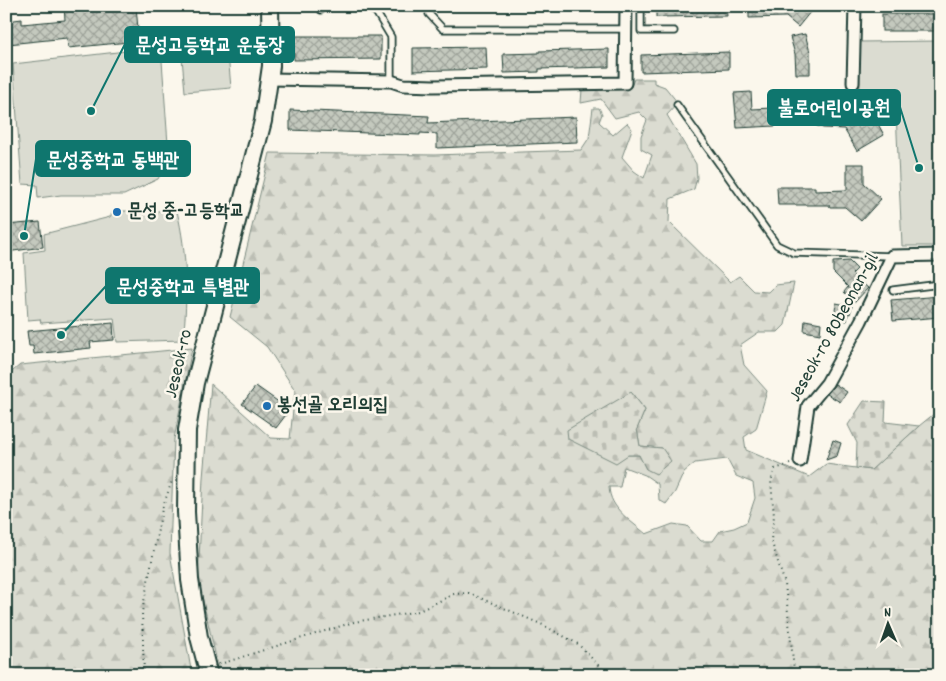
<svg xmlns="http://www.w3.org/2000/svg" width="946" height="681" font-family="Dekko,'Poor Story',sans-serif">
	<defs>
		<pattern id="forest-firs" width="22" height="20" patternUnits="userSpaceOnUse" patternTransform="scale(1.25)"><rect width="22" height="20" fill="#dbdcd1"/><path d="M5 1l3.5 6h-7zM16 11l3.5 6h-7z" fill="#bcbeb4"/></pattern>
		<pattern id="cemetery-stones" width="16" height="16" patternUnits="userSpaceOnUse" patternTransform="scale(1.25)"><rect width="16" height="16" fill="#dbdcd1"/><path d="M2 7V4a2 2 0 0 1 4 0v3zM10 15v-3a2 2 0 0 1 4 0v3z" fill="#bcbeb4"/></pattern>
		<pattern id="building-cross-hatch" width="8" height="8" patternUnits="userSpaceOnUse" patternTransform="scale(1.25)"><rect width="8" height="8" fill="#c4c9be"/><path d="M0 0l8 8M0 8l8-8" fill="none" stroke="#9fa49b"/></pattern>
	</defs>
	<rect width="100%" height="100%" fill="#fbf7ec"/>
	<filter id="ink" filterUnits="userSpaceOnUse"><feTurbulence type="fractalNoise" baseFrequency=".02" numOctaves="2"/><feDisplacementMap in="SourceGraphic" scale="10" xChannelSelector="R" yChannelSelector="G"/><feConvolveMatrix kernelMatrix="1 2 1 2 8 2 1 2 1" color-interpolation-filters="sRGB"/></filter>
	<g filter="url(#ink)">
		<g fill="url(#forest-firs)" stroke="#7d8c82" fill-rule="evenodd">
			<path d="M634 79H654V83L665 87 678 103 667 115 696 164 697 178 694 189 670 199 669 222 730 282 739 276 754 291 768 292 775 285 794 283 785 325 778 332H759L740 345 744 365 767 391 756 429 744 437 746 450 809 477 826 464 871 470 919 426 940 409V675H220L198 579 203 478 211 384 271 438 290 439 295 390 267 347 230 317 270 153 435 155 581 150 589 138 593 108H599L602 114 599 122 613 135 627 123 632 129 622 157 634 171 644 178 652 155 641 149V136L647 120 639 112 615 118 601 99 581 103 582 89 631 87ZM631 392 645 410 637 429 640 446 662 448 646 469 639 455H628ZM727 459 736 476 753 483 755 498 747 522 734 528 720 531 713 541H701L687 526 673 524 646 534C631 521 610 509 609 487H620L624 467 645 475 658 484 659 500 666 504 675 492 684 472 695 463Z"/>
			<polygon points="192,348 174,439 170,553 192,675 6,675 6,377 20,365"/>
		</g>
		<g fill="url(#cemetery-stones)" stroke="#7d8c82">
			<polygon points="631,392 645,410 637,429 640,446 662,448 671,461 656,474 646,469 639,455 628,455 616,463 568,439 567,430"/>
			<polygon points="864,401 886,402 885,422 919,426 871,470 856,468 857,443 848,425"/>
		</g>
		<g fill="#dbdcd1" stroke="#7d8c82">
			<polygon points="226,31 231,88 185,92 180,35"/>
			<polygon points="940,41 940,246 902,246 895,89 860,90 859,42"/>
			<polygon points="161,47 169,158 158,179 124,195 61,195 38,198 37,185 22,184 13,64"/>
			<path d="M113 211H177C187 253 188 297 183 340L117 342 114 318 41 323 40 319 28 320 24 253 45 250 44 234 110 217Z"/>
		</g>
		<g fill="url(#building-cross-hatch)" stroke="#1f3d34">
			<polygon points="64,6 136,6 139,41 68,48 67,38 8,44 8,39 6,39 6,21 22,19 22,24 65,20"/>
			<polygon points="656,6 726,6 727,16 656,17"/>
			<polygon points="749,6 815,6 798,27 786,17 749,18"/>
			<rect x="882" y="14" width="58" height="17"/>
			<polygon points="805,34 810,52 810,74 796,74 795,54 790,37"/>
			<polygon points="294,36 381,36 381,59 294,60"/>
			<polygon points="486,47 487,69 413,71 413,48"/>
			<polygon points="609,49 609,67 539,69 539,72 504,73 503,54 539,53 539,51"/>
			<polygon points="729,52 729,69 641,72 641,55"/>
			<polygon points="751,92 752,109 772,108 791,102 797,118 775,126 737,128 734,93"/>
			<polygon points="812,106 827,111 846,111 846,122 862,113 866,119 873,115 884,135 857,151 844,129 823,128 806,122"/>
			<polygon points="290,110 429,116 428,123 576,117 577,142 437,148 437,134 420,133 420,135 290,130"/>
			<polygon points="847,164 864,164 864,183 881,199 861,221 845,207 830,207 829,205 778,205 777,187 815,187 815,191 847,190"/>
			<polygon points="40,222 43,247 6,252 6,225"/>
			<polygon points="849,261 857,269 852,274 868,288 855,302 844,292 848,287 833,272 833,262"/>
			<polygon points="940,296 940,317 893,321 891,300"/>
			<polygon points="836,303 852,306 850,314 848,313 847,321 834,319"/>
			<polygon points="805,320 821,323 820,334 804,331"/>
			<polygon points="113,323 114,340 90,342 91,348 34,354 33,346 29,346 27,331"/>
			<polygon points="835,384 847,392 840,402 827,394"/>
			<polygon points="256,386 280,403 282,400 292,407 276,428 242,404"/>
			<polygon points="833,440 841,443 837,456 826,460"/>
		</g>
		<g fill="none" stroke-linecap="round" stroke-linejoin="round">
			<g stroke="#1f3d34" stroke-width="9">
				<g id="lane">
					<polyline points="365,6 376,12 391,37 391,81"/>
					<polyline points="641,6 641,31 674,31"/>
					<polyline points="321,10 327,6"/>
					<polyline points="429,14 443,29 625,29"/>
					<polyline points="677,105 777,245 794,253 892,256"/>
					<polyline points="893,290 940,284"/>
				</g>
			</g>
			<g stroke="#1f3d34" stroke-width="15">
				<g id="street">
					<polyline points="269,79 391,81 403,85 433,86 625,83 626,6"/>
					<polyline points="853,83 855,6"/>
					<polyline points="800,461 808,406 827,383 861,321 892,256 940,255"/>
				</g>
			</g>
			<g stroke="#1f3d34" stroke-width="20">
				<polyline id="secondary" points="209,675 199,637 190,580 186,512 187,430 195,383 263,121 271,66 270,6"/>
			</g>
			<g stroke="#1f3d34" stroke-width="2" stroke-dasharray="1 4" stroke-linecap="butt">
				<polyline points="790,464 775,469 771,481 774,516 771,540 785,584 794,670 798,675"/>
				<polyline points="267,649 354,622 419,611 454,594 469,593 543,625 578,644 603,670 610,675"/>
				<polyline points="144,675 142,612 162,509 172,481"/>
			</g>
			<use href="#lane" stroke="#fbf7ec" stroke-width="5.5"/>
			<use href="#street" stroke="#fbf7ec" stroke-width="11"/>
			<use href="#secondary" stroke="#fbf7ec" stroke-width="16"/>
			<polyline stroke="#1f3d34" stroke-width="2" stroke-dasharray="1 4" stroke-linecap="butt" points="186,675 267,649"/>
		</g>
	</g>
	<g fill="#1f6fb2" stroke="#fbf7ec" stroke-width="2">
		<circle cx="117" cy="212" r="5"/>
		<circle cx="267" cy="406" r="5"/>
	</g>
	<g text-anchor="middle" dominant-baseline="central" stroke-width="5" stroke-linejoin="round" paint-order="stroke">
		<g font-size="19" font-weight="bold" fill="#1f3d34" stroke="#fbf7ec" text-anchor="start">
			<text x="127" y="212">문성 중-고등학교</text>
			<text x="277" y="406">봉선골 오리의집</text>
		</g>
		<g font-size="19" fill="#1f3d34" stroke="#fbf7ec">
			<text transform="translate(835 328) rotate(-61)">Jeseok-ro 80beonan-gil</text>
			<text transform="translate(180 364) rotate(-77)">Jeseok-ro</text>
		</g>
	</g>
	<path fill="none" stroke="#0f766e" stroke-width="2" d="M91 111L125 44M919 168L900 107M24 236L36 159M61 335L106 286"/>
	<g fill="#0f766e" stroke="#fbf7ec" stroke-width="2">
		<circle cx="91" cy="111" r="5"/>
		<circle cx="919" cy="168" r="5"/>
		<circle cx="24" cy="236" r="5"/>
		<circle cx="61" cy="335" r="5"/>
	</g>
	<g fill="#0f766e" stroke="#0f766e" stroke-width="2">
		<rect x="125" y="27" width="169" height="35" rx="5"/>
		<rect x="768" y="90" width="132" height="35" rx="5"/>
		<rect x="36" y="141" width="154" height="35" rx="5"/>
		<rect x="106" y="268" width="153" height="35" rx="5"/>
	</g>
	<g font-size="20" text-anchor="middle" font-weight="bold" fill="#fff">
		<text x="210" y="51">문성고등학교 운동장</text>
		<text x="834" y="114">불로어린이공원</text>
		<text x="113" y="166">문성중학교 동백관</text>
		<text x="183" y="293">문성중학교 특별관</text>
	</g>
	<rect width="946" height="681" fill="none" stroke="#fbf7ec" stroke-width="25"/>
	<rect x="12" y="12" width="921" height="656" fill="none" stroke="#1f3d34" stroke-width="2" filter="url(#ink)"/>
	<g transform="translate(888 624) rotate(358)" stroke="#fbf7ec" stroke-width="4" paint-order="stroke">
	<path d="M0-4L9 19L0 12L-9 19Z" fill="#1f3d34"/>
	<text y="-8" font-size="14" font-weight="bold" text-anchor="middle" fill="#1f3d34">N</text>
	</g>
</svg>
